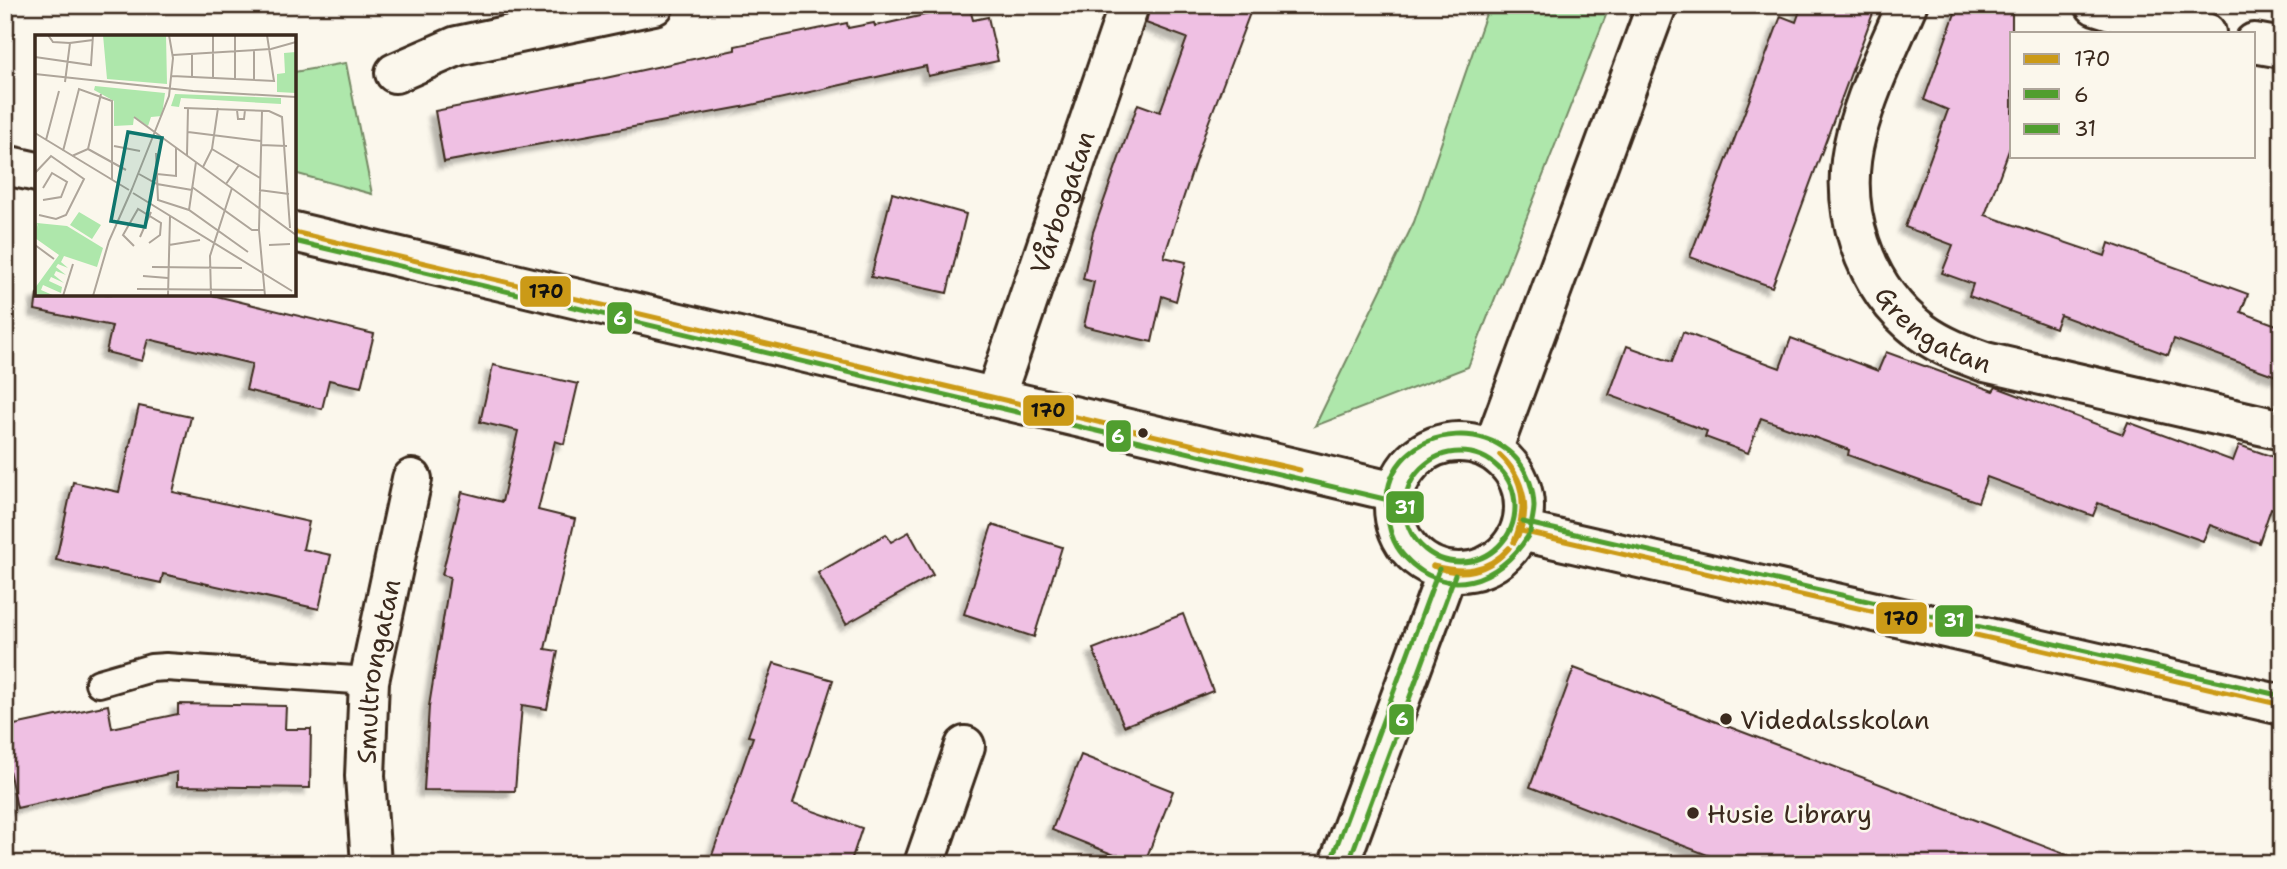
<svg xmlns="http://www.w3.org/2000/svg" width="2287" height="869" font-family="'Shantell Sans',sans-serif">
	<defs>
		<filter id="shadow"><feDropShadow dx="-6" dy="6" stdDeviation="2" flood-color="#0004"/></filter>
	</defs>
	<rect width="100%" height="100%" fill="#fbf7ec"/>
	<filter id="ink" filterUnits="userSpaceOnUse"><feTurbulence type="fractalNoise" baseFrequency=".0143" numOctaves="2"/><feDisplacementMap in="SourceGraphic" scale="14" xChannelSelector="R" yChannelSelector="G"/><feConvolveMatrix kernelMatrix="1 2 1 2 8 2 1 2 1" color-interpolation-filters="sRGB"/></filter>
	<g filter="url(#ink)">
		<g fill="#aee7ab" stroke="#748864" stroke-width="2">
			<polygon points="1489,5 1610,5 1468,367 1315,426 1414,222"/>
			<polygon points="345,63 346,63 372,194 294,173 294,72"/>
		</g>
		<g fill="#efc0e3" stroke="#3b2a1e" stroke-width="2" filter="url(#shadow)">
			<polygon points="969,5 973,20 988,17 998,61 928,76 926,66 747,106 444,162 435,111 601,79 735,50 735,46 847,23 848,28 874,23 875,26"/>
			<polygon points="1150,5 1253,5 1206,129 1164,257 1186,262 1176,301 1162,296 1152,342 1084,326 1094,282 1083,279 1093,232 1138,104 1160,112 1187,38 1146,23"/>
			<polygon points="1802,5 1876,5 1772,287 1690,257 1781,16 1796,22"/>
			<polygon points="1958,5 2012,5 2012,142 1985,215 2105,256 2109,243 2248,294 2241,312 2282,327 2282,378 2174,339 2168,355 2060,315 2055,328 1969,296 1973,284 1942,273 1953,245 1905,227 1948,110 1924,100"/>
			<polygon points="892,193 966,214 947,293 871,277"/>
			<polygon points="37,294 208,294 374,334 361,387 329,380 322,409 246,390 252,364 148,339 142,361 106,352 112,326 35,310"/>
			<polygon points="1683,332 1780,368 1791,338 1878,371 1886,352 1993,391 1996,387 2123,434 2128,422 2233,461 2239,445 2282,460 2282,512 2271,508 2259,543 2210,525 2203,541 2098,503 2093,516 1987,477 1978,502 1848,455 1849,450 1761,418 1748,453 1705,437 1707,431 1609,395 1627,346 1672,362"/>
			<polygon points="493,365 578,384 564,444 555,441 538,510 575,519 545,649 558,651 547,709 522,705 515,791 424,790 429,706 450,577 442,575 462,492 502,502 518,431 480,422"/>
			<polygon points="139,406 191,417 173,492 309,522 303,549 331,555 319,609 163,574 161,583 56,560 73,482 119,492"/>
			<polygon points="992,525 1062,547 1034,637 964,614"/>
			<polygon points="909,532 933,575 846,624 818,573 886,534 891,542"/>
			<polygon points="1183,614 1213,691 1124,726 1093,649"/>
			<polygon points="774,663 833,680 793,804 862,828 850,864 709,864 753,737 748,736"/>
			<polygon points="1574,668 2083,861 2082,864 1710,864 1713,857 1530,787"/>
			<polygon points="178,704 286,706 285,729 311,729 310,788 177,786 177,772 17,808 5,751 5,727 108,705 112,728 178,714"/>
			<polygon points="1081,755 1173,791 1144,864 1137,864 1052,830"/>
		</g>
		<g fill="none" stroke-linecap="round" stroke-linejoin="round">
			<g stroke="#3b2a1e" stroke-width="32">
				<polyline id="service" points="99,683 151,668 166,667 369,681"/>
			</g>
			<g stroke="#3b2a1e" stroke-width="44">
				<g id="minor">
					<path id="s1" d="M1907 5C1889 47 1867 91 1856 135 1837 207 1863 287 1922 332 1941 346 1963 354 1985 362L2282 430"/>
					<polyline points="2095,5 2136,18 2206,33"/>
					<polyline points="2254,43 2282,48"/>
					<polyline points="395,73 457,46 654,5"/>
					<path id="s2" d="M995 397 1129 5"/>
					<polyline points="1493,448 1657,5"/>
					<path id="s3" d="M371 864 365 776 369 681 412 479"/>
					<polyline points="924,864 965,746"/>
				</g>
			</g>
			<g stroke="#3b2a1e" stroke-width="44">
				<g id="tertiary">
					<polyline points="5,165 37,172"/>
					<polyline points="294,232 1395,492"/>
					<circle cx="1459" cy="507" r="65"/>
					<polyline points="1521,531 2282,705"/>
					<polyline points="1339,864 1447,572"/>
				</g>
			</g>
			<use href="#service" stroke="#fbf7ec" stroke-width="26"/>
			<use href="#minor" stroke="#fbf7ec" stroke-width="38"/>
			<use href="#tertiary" stroke="#fbf7ec" stroke-width="38"/>
			<g stroke="#fbf7ec" stroke-width="10">
				<g id="bus-1">
					<polyline points="294,232 1300,470"/>
					<path d="M1500 455C1524 477 1534 514 1514 542"/>
					<path d="M1500 455C1526 480 1527 510 1514 542"/>
					<polyline points="1521,531 2282,705"/>
					<path d="M1433 566C1463 573 1486 573 1509 548"/>
					<path d="M1433 566C1461 578 1489 572 1509 548"/>
				</g>
			</g>
			<g stroke="#fbf7ec" stroke-width="10">
				<g id="bus-2">
					<polyline points="294,241 1393,501"/>
					<path d="M1528 536C1499 582 1446 602 1404 556 1392 543 1389 528 1387 512 1379 415 1530 406 1534 506 1534 514 1531 524 1530 532"/>
					<polyline points="1348,864 1455,575"/>
				</g>
			</g>
			<g stroke="#fbf7ec" stroke-width="10">
				<g id="bus-3">
					<circle cx="1460" cy="507" r="55"/>
					<polyline points="1523,522 2282,696"/>
					<polyline points="1331,861 1439,569"/>
				</g>
			</g>
			<use href="#bus-1" stroke="#cb9a17" stroke-width="5"/>
			<use href="#bus-2" stroke="#509e2f" stroke-width="5"/>
			<use href="#bus-3" stroke="#509e2f" stroke-width="5"/>
		</g>
	</g>
	<g fill="#3b2a1e" stroke="#fbf7ec" stroke-width="2.5">
		<circle cx="1143" cy="433" r="6"/>
		<circle cx="1726" cy="719" r="7"/>
		<circle cx="1693" cy="813" r="7"/>
	</g>
	<g text-anchor="middle" dominant-baseline="central" stroke-width="5" stroke-linejoin="round" paint-order="stroke">
		<g font-size="26" fill="#3b2a1e" stroke="#fbf7ec">
			<text stroke="none"><textPath href="#s2" startOffset="206">Vårbogatan</textPath></text>
			<text stroke="none"><textPath href="#s1" startOffset="368">Grengatan</textPath></text>
			<text stroke="none"><textPath href="#s3" startOffset="194">Smultrongatan</textPath></text>
		</g>
		<g font-size="26" fill="#3b2a1e" stroke="#fbf7ec" text-anchor="start">
			<text x="1740" y="719">Videdalsskolan</text>
			<text x="1707" y="813">Husie Library</text>
		</g>
	</g>
	<g transform="translate(35 35)">
		<rect width="261" height="261" fill="#fbf7ec"/>
		<path d="M68 0H131L132 49 72 44ZM261 17V58L242 57V39L250 38 249 18ZM60 51 130 58 127 81 116 82 113 91 99 82 98 90 79 91V66L59 55ZM140 59 246 63V69L146 63 144 72 136 71ZM44 177 66 190 57 204 35 190ZM1 181V187L4 194 2 188 32 191 68 213 62 232 29 221 26 227 33 233 23 229 21 232 31 240 21 236 19 240 29 248 16 242 14 246 27 252 26 258 8 250 6 255 20 261H0V253L24 220 0 203Z" fill="#aee7ab"/>
		<path fill="none" stroke="#aea59a" stroke-width="2" d="M13 0 18 7 35 8M178 0V43M200 0V45M219 15V46M138 20 236 14 261 7M0 22 56 30 58 0M0 39 158 56 261 62M137 41 239 46 232 0M157 42V19M30 47 35 8 58 5M149 73 234 76 247 82 255 193M202 75 203 84H209L210 75M227 76 224 195 230 261M99 82 261 200M153 97 226 106M0 98 94 155M11 105 24 56M226 110 252 111M79 111 105 116M53 114 91 135M177 114 225 143M28 116 44 54 77 66V145M121 118 123 165 154 175 213 217M152 120 153 73M37 121 53 114 66 59M168 132 177 114 183 73M0 138 16 121 49 144 31 180 21 184 4 180M104 139 122 149 157 155M122 139 141 141V113M191 149 204 130M157 152 217 195H224M97 154 134 61 138 23 134 0M224 155 254 159M98 158 257 256M8 165 26 162 32 147 17 138 8 153M154 175 161 127M105 202 116 177M0 210 19 224M134 210 165 205M234 210 255 209M99 211 88 200 103 174 126 188 125 200 114 208M117 232 207 233M108 241 133 243M102 254 229 255M28 261 38 229M58 261 74 206 97 154 95 159M133 261 135 181M176 261 175 221 197 153"/>
		<path fill="#0f766e" fill-opacity="0.15" stroke="#0f766e" stroke-width="3.5" d="M93 97 127 103 110 192 76 186Z"/>
		<rect width="261" height="261" fill="none" stroke="#3b2a1e" stroke-width="3.5"/>
	</g>
	<g stroke="#fbf7ec" stroke-width="2.5">
		<rect x="519" y="275" width="53" height="33" rx="7" fill="#cb9a17"/>
		<rect x="606" y="301" width="27" height="34" rx="7" fill="#509e2f"/>
		<rect x="1022" y="394" width="53" height="33" rx="7" fill="#cb9a17"/>
		<rect x="1105" y="419" width="27" height="34" rx="7" fill="#509e2f"/>
		<rect x="1385" y="490" width="40" height="34" rx="7" fill="#509e2f"/>
		<rect x="1875" y="601" width="53" height="34" rx="7" fill="#cb9a17"/>
		<rect x="1934" y="604" width="40" height="34" rx="7" fill="#509e2f"/>
		<rect x="1388" y="703" width="27" height="33" rx="7" fill="#509e2f"/>
	</g>
	<g font-size="19" text-anchor="middle" font-weight="bold" fill="#fff">
		<text x="620" y="325">6</text>
		<text x="1118" y="443">6</text>
		<text x="1405" y="514">31</text>
		<text x="1954" y="627">31</text>
		<text x="1402" y="726">6</text>
	</g>
	<g font-size="19" text-anchor="middle" font-weight="bold" fill="#111">
		<text x="546" y="298">170</text>
		<text x="1048" y="417">170</text>
		<text x="1901" y="625">170</text>
	</g>
	<rect width="2287" height="869" fill="none" stroke="#fbf7ec" stroke-width="28"/>
	<rect x="14" y="14" width="2259" height="841" fill="none" stroke="#3b2a1e" stroke-width="2.5" filter="url(#ink)"/>
	<rect x="2010" y="32" width="245" height="126" fill="#fbf7ec" stroke="#aea59a" stroke-width="2"/>
	<rect x="2024" y="54" width="35" height="10" fill="#cb9a17" stroke="#aea59a" stroke-width="2"/>
	<text x="2074" y="66" font-size="21" fill="#3b2a1e">170</text>
	<rect x="2024" y="89" width="35" height="10" fill="#509e2f" stroke="#aea59a" stroke-width="2"/>
	<text x="2074" y="102" font-size="21" fill="#3b2a1e">6</text>
	<rect x="2024" y="124" width="35" height="10" fill="#509e2f" stroke="#aea59a" stroke-width="2"/>
	<text x="2074" y="136" font-size="21" fill="#3b2a1e">31</text>
</svg>
